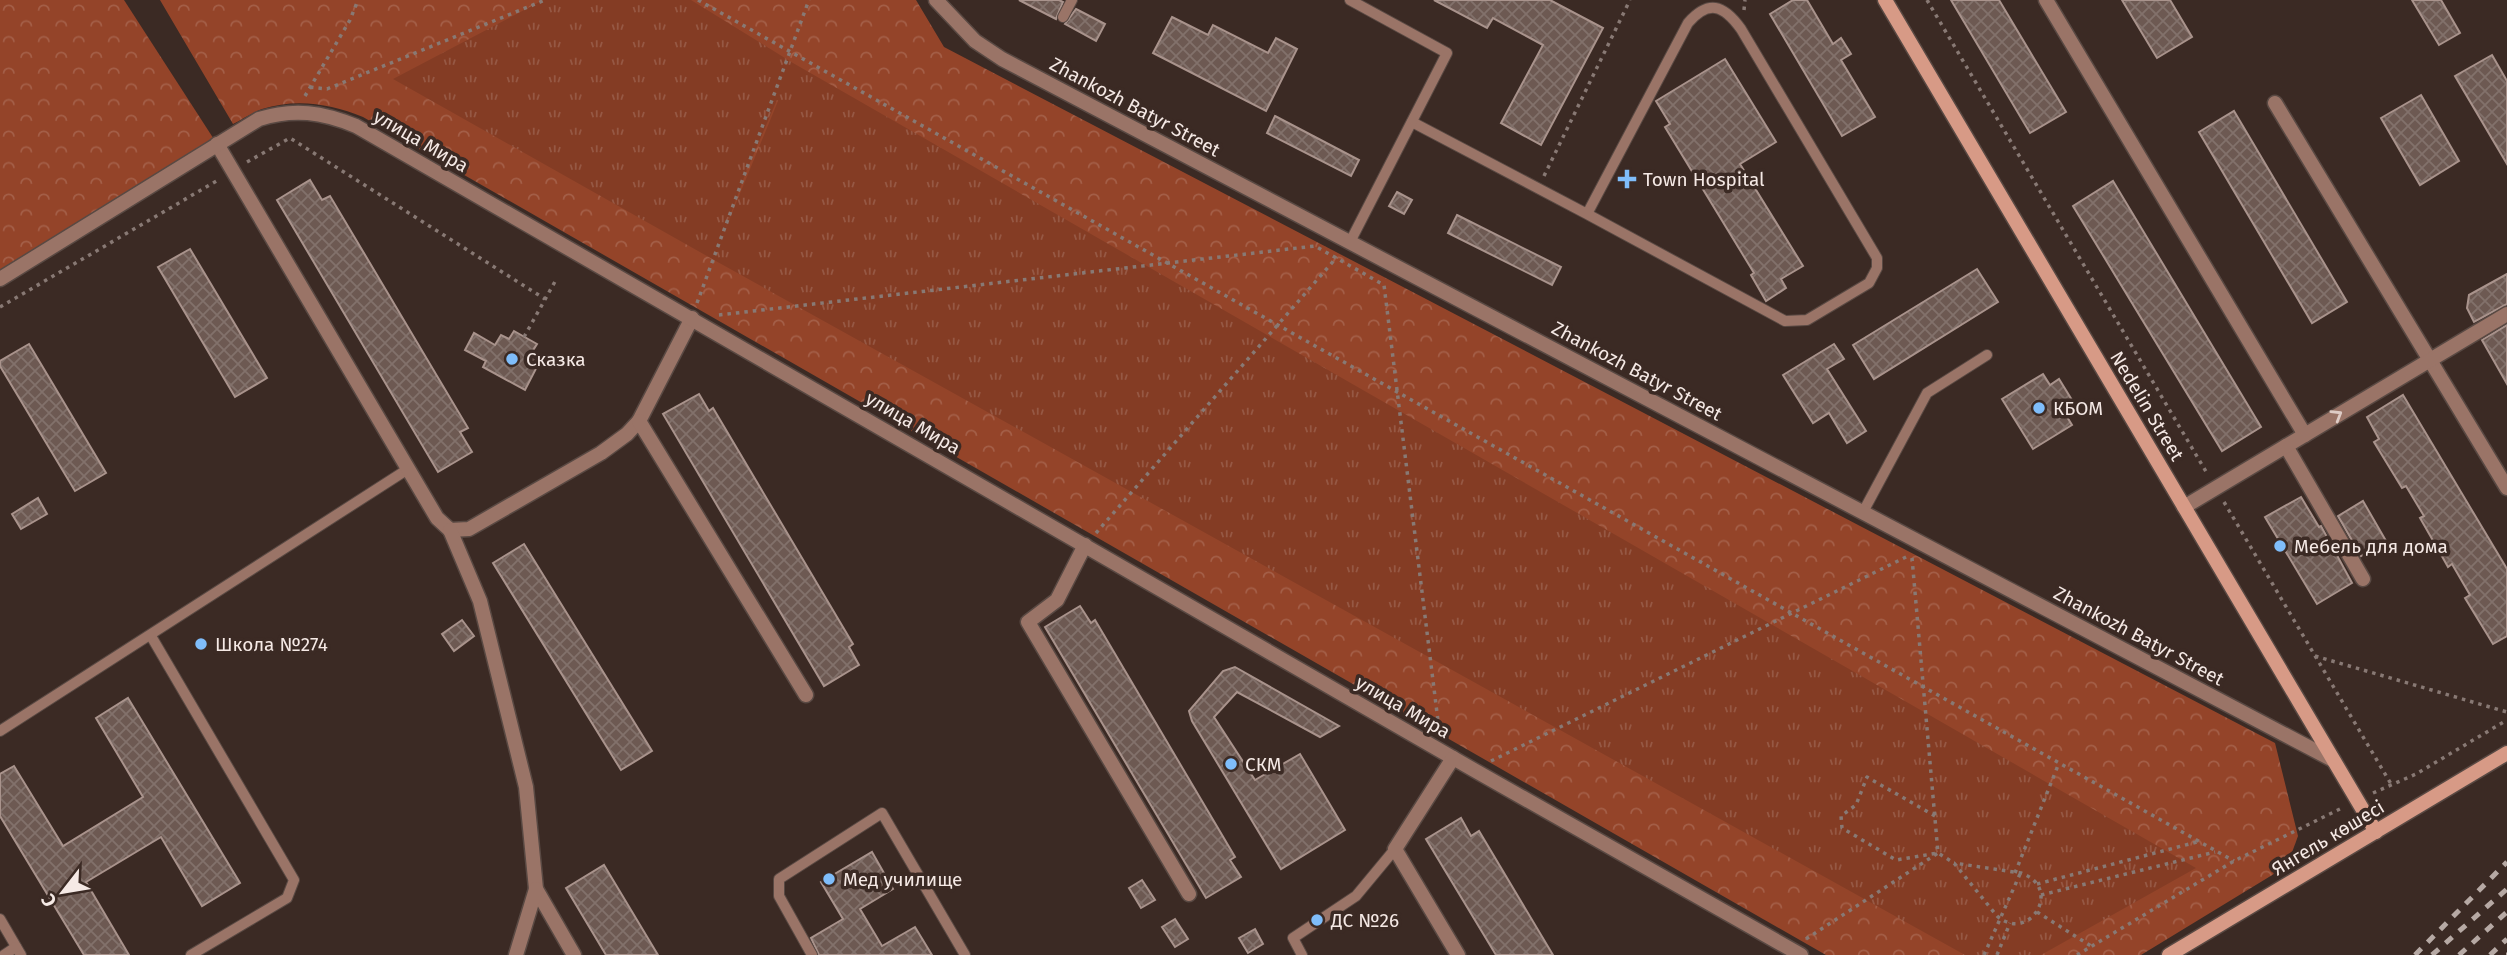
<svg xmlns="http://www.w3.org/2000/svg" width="2507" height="955" font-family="'Fira Sans',sans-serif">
	<defs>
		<pattern id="forest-crowns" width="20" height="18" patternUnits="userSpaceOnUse" patternTransform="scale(1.75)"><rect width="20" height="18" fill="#944429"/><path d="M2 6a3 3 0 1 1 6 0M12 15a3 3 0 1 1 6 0" fill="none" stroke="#a45f48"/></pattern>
		<pattern id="park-tufts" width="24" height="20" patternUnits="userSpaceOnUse" patternTransform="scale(1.75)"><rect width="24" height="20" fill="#843c24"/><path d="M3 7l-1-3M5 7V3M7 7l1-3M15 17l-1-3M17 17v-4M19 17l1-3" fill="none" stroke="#965844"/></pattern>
		<pattern id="building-cross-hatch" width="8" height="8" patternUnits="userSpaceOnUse" patternTransform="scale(1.75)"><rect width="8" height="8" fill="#6d5952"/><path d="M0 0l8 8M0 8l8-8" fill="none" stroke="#82716b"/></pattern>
	</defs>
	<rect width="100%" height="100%" fill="#3b2a24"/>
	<g fill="url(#forest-crowns)">
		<polygon points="0,0 124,0 217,144 0,277"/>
		<path d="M160 0H916L944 47 2275 743 2298 836 2287 866 2141 955H1826L363 117C331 104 297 98 262 109 253 112 243 119 233 124Z"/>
	</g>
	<path fill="url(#park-tufts)" fill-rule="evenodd" d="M543 0H691L793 63 2196 868 2041 955H1965L714 260 393 79ZM777 100 778 101 725 230 746 172Z"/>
	<g fill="url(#building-cross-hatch)" stroke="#a9938c" stroke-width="2">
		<polygon points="1019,0 1059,0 1063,2 1056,19"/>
		<polygon points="1434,0 1550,0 1603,28 1541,145 1501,123 1543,45 1493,18 1487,28"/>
		<polygon points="1793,0 1807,0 1833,44 1841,38 1851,54 1841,60 1875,117 1842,136 1770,14"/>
		<polygon points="1951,0 1999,0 2066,112 2030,133"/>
		<polygon points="2122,0 2170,0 2192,37 2157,58"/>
		<polygon points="2412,0 2441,0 2460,33 2439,45"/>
		<polygon points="1076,9 1105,24 1096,41 1065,24"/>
		<polygon points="1172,17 1208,35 1213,25 1268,53 1276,38 1297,49 1266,111 1153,53"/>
		<polygon points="2492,55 2507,81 2507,164 2455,76"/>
		<polygon points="1725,59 1776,142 1740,164 1803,266 1781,279 1786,288 1766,301 1751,275 1754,273 1665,127 1670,124 1656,101"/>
		<polygon points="2421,95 2459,161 2420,185 2381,118"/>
		<polygon points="2234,111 2347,302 2312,323 2199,132"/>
		<polygon points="1275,116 1359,160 1351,176 1267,133"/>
		<polygon points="310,180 322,200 330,196 468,428 460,432 472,452 438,472 277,200"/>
		<polygon points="2113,181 2261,427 2222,451 2073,206"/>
		<polygon points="1397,192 1412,200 1404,214 1389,206"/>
		<polygon points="1457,215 1561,267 1552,285 1448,233"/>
		<polygon points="190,249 267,378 235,397 158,267"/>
		<polygon points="1977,269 1998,302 1874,379 1853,345"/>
		<polygon points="2507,274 2507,304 2474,322 2467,308 2469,295"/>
		<polygon points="2507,325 2507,384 2482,340"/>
		<polygon points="514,331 537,344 532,352 542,357 525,390 483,367 486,361 465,350 474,333 495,345 501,335 509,339"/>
		<polygon points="29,344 106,473 75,491 0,366 0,361"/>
		<polygon points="1834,344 1844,359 1827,369 1866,431 1847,443 1829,413 1813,423 1783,375"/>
		<polygon points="2043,374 2050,385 2059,379 2075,405 2064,412 2072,425 2033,449 2002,399"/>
		<polygon points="699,394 709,411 713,408 853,644 849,647 859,665 824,686 663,414"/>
		<polygon points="2403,395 2507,569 2507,636 2493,644 2465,598 2470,595 2452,564 2448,567 2439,551 2420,518 2424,516 2406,486 2402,488 2374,442 2379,439 2367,417"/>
		<polygon points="2301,497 2319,527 2321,526 2352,583 2317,604 2265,517"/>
		<polygon points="38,498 47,514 21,529 12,514"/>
		<polygon points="2363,501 2386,541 2361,556 2338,516"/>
		<polygon points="524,544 652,751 621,770 493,563"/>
		<polygon points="1080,606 1091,623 1095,620 1235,857 1230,860 1241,877 1206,898 1045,627"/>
		<polygon points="462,620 474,636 454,651 442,634"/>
		<polygon points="1235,667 1339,726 1320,737 1237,692 1214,717 1255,780 1300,754 1345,830 1281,869 1192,721 1189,711 1223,671"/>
		<polygon points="128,698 240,883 202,906 161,837 86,882 129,955 84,955 0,816 0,774 14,766 63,846 143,797 96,718"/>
		<polygon points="1461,818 1471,836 1479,831 1553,955 1496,955 1426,839"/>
		<polygon points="872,852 893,889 860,909 882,946 915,927 932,955 819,955 811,938 843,919 821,882"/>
		<polygon points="604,865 658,955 606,955 566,888"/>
		<polygon points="1142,880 1155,900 1141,908 1129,888"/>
		<polygon points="1175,919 1188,939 1175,947 1162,927"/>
		<polygon points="1255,929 1263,944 1248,953 1239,938"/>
	</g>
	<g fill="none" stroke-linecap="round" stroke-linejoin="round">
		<g stroke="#594943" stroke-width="12">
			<g id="lane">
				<polyline points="1063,17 1072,0"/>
				<path d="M1412 122 1587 214 1688 23C1708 0 1723 4 1741 29L1877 258V268L1869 283 1807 320 1785 321 1587 214"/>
				<polyline points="1350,242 1447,53 1350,0"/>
				<polyline points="1863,512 1927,393 1987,355"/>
				<polyline points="151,636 294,880 287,898 191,955"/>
				<polyline points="0,731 408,469"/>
				<polyline points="0,919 21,955"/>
				<polyline points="4,955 16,947"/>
				<polyline points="812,955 779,896 779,879 882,813 965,955"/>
				<polyline points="1302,955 1293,938 1356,896 1395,849"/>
			</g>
		</g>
		<g stroke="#594943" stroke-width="17">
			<g id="street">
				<polyline points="936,0 975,41 1002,59 2333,760"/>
				<polyline points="2046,0 2305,435"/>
				<polyline points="2275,103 2507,488"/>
				<polyline points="217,144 437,518 450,530 469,529 601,453 627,434 639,421 692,318"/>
				<path d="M0 279 259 119C294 108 322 112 356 126L1474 770 1801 955"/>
				<polyline points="639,421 806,695"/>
				<polyline points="2286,446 2363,579"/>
				<polyline points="2184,507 2507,314"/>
				<polyline points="450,530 480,601 526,787 536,889 574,955"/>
				<polyline points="1085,545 1057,600 1028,622 1189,894"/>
				<polyline points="1453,758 1395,849 1458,955"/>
				<polyline points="516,955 536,889"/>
			</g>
		</g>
		<g stroke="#594943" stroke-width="17">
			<g id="secondary">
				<polyline points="1885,0 2376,832"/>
				<polyline points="2169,955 2507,753"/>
			</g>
		</g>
		<g stroke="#887974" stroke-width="3.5" stroke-dasharray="3.5 5" stroke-linecap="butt">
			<polyline points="698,0 2234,861"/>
			<polyline points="1927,0 2208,475"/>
			<polyline points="1744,10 1745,0"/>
			<polyline points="310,87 327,89 545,0"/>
			<polyline points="305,96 350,20 358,0"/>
			<polyline points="247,162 290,138 545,299"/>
			<polyline points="1544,176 1630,0"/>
			<polyline points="697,303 809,0"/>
			<polyline points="0,307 220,179"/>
			<polyline points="719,315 1315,246 1384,285 1439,729"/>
			<polyline points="524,337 557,278"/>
			<polyline points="2224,502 2391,784"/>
			<polyline points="1096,533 1337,257"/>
			<polyline points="2315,656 2507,712"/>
			<polyline points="1491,761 1908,556"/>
			<polyline points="2373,793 2416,774 2507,720"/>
			<path d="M1935 816 1867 777 1856 805 1841 816 1842 828 1896 860 1938 853 1954 863 1997 916C2029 944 2064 888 2021 873L1954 863"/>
			<polyline points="2015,873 2059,763"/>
			<polyline points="2037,884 2197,842"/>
			<polyline points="2041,895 2215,852"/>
			<polyline points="2037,912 2091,946"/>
			<polyline points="1806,939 1938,853 1912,558"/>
			<polyline points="1984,955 2020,874"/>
			<polyline points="1997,955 2010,923"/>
			<polyline points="2077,955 2234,861 2344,807"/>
		</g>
		<use href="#lane" stroke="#9a7467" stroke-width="10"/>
		<use href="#street" stroke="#9a7467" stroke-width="14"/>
		<use href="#secondary" stroke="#d79a86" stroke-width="14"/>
		<g stroke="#b6a9a4" stroke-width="5" stroke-dasharray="9 9" stroke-linecap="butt">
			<polyline points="2415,955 2507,862"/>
			<polyline points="2432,955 2507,889"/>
			<polyline points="2459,955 2507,912"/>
			<polyline points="2490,955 2507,939"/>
			<polyline points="2506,955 2507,955"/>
		</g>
	</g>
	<defs><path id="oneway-chevron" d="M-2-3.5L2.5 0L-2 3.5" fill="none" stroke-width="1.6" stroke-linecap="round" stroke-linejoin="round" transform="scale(1.75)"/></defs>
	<use stroke="#deccc6" href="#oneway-chevron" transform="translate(2337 415) rotate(-31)"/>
	<g fill="#7fbdfa" stroke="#3b2a24" stroke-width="2.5">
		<path d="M1623.5 168.5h7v7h7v7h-7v7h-7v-7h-7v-7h7z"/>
		<circle cx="512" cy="359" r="7"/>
		<circle cx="2039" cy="408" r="7"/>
		<circle cx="2280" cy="546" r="7"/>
		<circle cx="201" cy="644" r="7"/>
		<circle cx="1231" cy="764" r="7"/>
		<circle cx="829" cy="879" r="7"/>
		<circle cx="1317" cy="920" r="7"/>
	</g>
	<g text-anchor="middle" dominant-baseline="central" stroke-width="7" stroke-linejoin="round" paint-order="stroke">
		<g font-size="19" fill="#f5e9e5" stroke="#3b2a24">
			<text transform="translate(1135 107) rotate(28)">Zhankozh Batyr Street</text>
			<text transform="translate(421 141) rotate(30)">улица Мира</text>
			<text transform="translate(1637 371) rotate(28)">Zhankozh Batyr Street</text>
			<text transform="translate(2147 406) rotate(59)">Nedelin Street</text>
			<text transform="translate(913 423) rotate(30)">улица Мира</text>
			<text transform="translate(2139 636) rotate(28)">Zhankozh Batyr Street</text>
			<text transform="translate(1403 707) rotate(30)">улица Мира</text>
			<text transform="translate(2328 838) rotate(-31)">Янгель көшесі</text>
		</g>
		<g font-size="19" fill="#f5e9e5" stroke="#3b2a24" text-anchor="start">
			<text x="1643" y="179">Town Hospital</text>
			<text x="526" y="359">Сказка</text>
			<text x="2053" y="408">КБОМ</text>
			<text x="2294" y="546">Мебель для дома</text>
			<text x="215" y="644">Школа №274</text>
			<text x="1245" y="764">СКМ</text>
			<text x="843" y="879">Мед училище</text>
			<text x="1331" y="920">ДС №26</text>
		</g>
	</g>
	<g transform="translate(63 892) rotate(239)" stroke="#3b2a24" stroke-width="5" paint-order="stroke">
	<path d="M0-5L12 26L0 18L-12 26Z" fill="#f5e9e5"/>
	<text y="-10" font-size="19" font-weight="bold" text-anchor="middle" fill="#f5e9e5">С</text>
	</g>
</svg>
